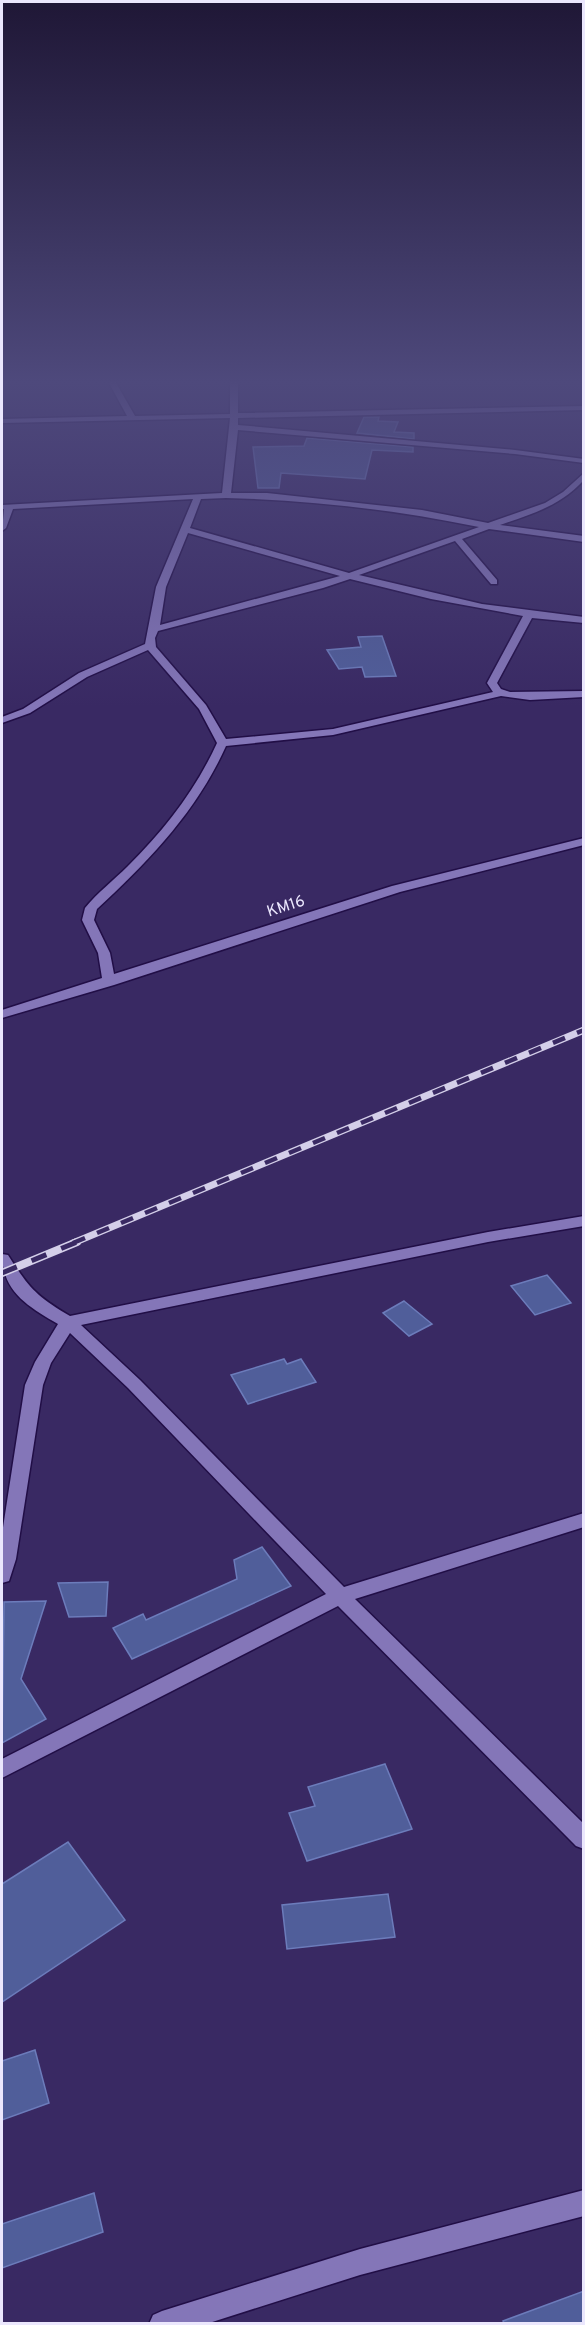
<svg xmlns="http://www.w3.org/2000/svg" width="585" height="2325" font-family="Overpass,sans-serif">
	<rect width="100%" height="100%" fill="#392963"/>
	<g fill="#505e9a" stroke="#6c7cbb" stroke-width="1.5">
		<polygon points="364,417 379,417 378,421 398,422 394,432 414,433 414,439 357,433"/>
		<polygon points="307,438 413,447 413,452 372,450 365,479 281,473 279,488 258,488 253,447 304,446"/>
		<polygon points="382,636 396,676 365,677 362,667 339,669 327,650 361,647 358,637"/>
		<polygon points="547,1275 571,1303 535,1315 511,1286"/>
		<polygon points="404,1301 432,1324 409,1336 383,1313"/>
		<polygon points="284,1359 287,1364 301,1359 316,1382 248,1404 231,1375"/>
		<polygon points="262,1547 291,1586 132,1659 113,1628 143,1614 146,1620 237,1579 234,1560"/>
		<polygon points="108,1582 106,1616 69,1617 58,1583"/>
		<polygon points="46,1601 21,1679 46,1719 2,1743 4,1602"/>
		<polygon points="385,1764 412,1829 307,1861 289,1813 315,1806 308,1787"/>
		<polygon points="68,1842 125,1920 2,2002 2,1884"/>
		<polygon points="388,1894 395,1937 287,1949 282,1905"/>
		<polygon points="35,2050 49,2103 2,2120 2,2061"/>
		<polygon points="94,2193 103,2232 2,2268 2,2224"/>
		<polygon points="584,2291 584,2324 504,2324 503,2321"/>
	</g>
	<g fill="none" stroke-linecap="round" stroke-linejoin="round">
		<g stroke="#210e46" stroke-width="3">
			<g id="minor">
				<path d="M108 381H115L135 416 230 414V381H238V413L584 406V410L238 418V425L515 450 584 459V463L515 454 238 430 231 493H267L422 510 488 523 545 503 563 492 584 473V480C560 506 532 514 500 525L584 536V542L489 529 462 539 497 580V584H491L455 541 359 575 482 604 584 617V623L532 618 497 683 501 689 510 692 584 691V697L530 700 501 696 333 735 226 746C197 811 149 861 97 909L94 920 110 953 114 974 392 886 584 838V845L400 892 114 985 2 1018V1010L102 978 98 953 82 920 85 908C97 893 114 880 128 866 165 829 195 791 217 743L199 709 148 650 87 677 30 713 2 723V717L23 709 79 673 145 644 156 587 193 499 13 509 6 528 2 531 4 509H2V505L222 493 230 418 2 423V419L127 416ZM226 498C310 500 396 510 479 527L349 573 190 528 201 499ZM188 533 340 576 160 625 166 587ZM350 579 431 599 523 616 487 683 493 692 333 729 226 739 206 705 156 647 155 638 158 631 323 588Z"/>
				<path d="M584 1216V1226L488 1242 81 1325 140 1380 344 1587 584 1513V1527L355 1599 584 1824V1849L576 1846 338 1606 2 1778V1759L326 1594 128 1388 70 1333 51 1363 43 1385 16 1559 9 1581 2 1583V1534L25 1385 35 1362 58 1324C29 1307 2 1292 2 1254L8 1255C29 1288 36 1296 70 1316L488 1232Z"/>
				<polygon points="584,2190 584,2216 360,2275 206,2324 149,2324 153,2315 162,2311 360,2249"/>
			</g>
		</g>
		<use href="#minor" fill="#8476b8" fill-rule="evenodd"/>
		<g stroke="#d4cfe9" stroke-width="7">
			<polyline id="rail-far1" points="73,1243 584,1030"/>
		</g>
		<g stroke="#d4cfe9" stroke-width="8">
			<polyline id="rail" points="2,1273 77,1242"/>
		</g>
		<use href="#rail-far1" stroke="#392963" stroke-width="4.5" stroke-dasharray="13" stroke-linecap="butt"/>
		<use href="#rail" stroke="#392963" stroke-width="5" stroke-dasharray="16" stroke-linecap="butt"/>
	</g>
	<linearGradient id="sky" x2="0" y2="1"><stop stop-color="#1f1736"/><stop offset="0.54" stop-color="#4e497c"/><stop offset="1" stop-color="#4e497c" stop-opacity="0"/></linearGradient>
	<rect width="585" height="707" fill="url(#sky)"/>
	<g text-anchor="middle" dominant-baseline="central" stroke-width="4.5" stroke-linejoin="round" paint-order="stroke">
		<g font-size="16" fill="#ebe7fd" stroke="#392963">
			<text transform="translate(286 907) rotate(-18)">KM16</text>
		</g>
	</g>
	<rect width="585" height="2325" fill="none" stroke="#ebe7fd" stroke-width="6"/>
</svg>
